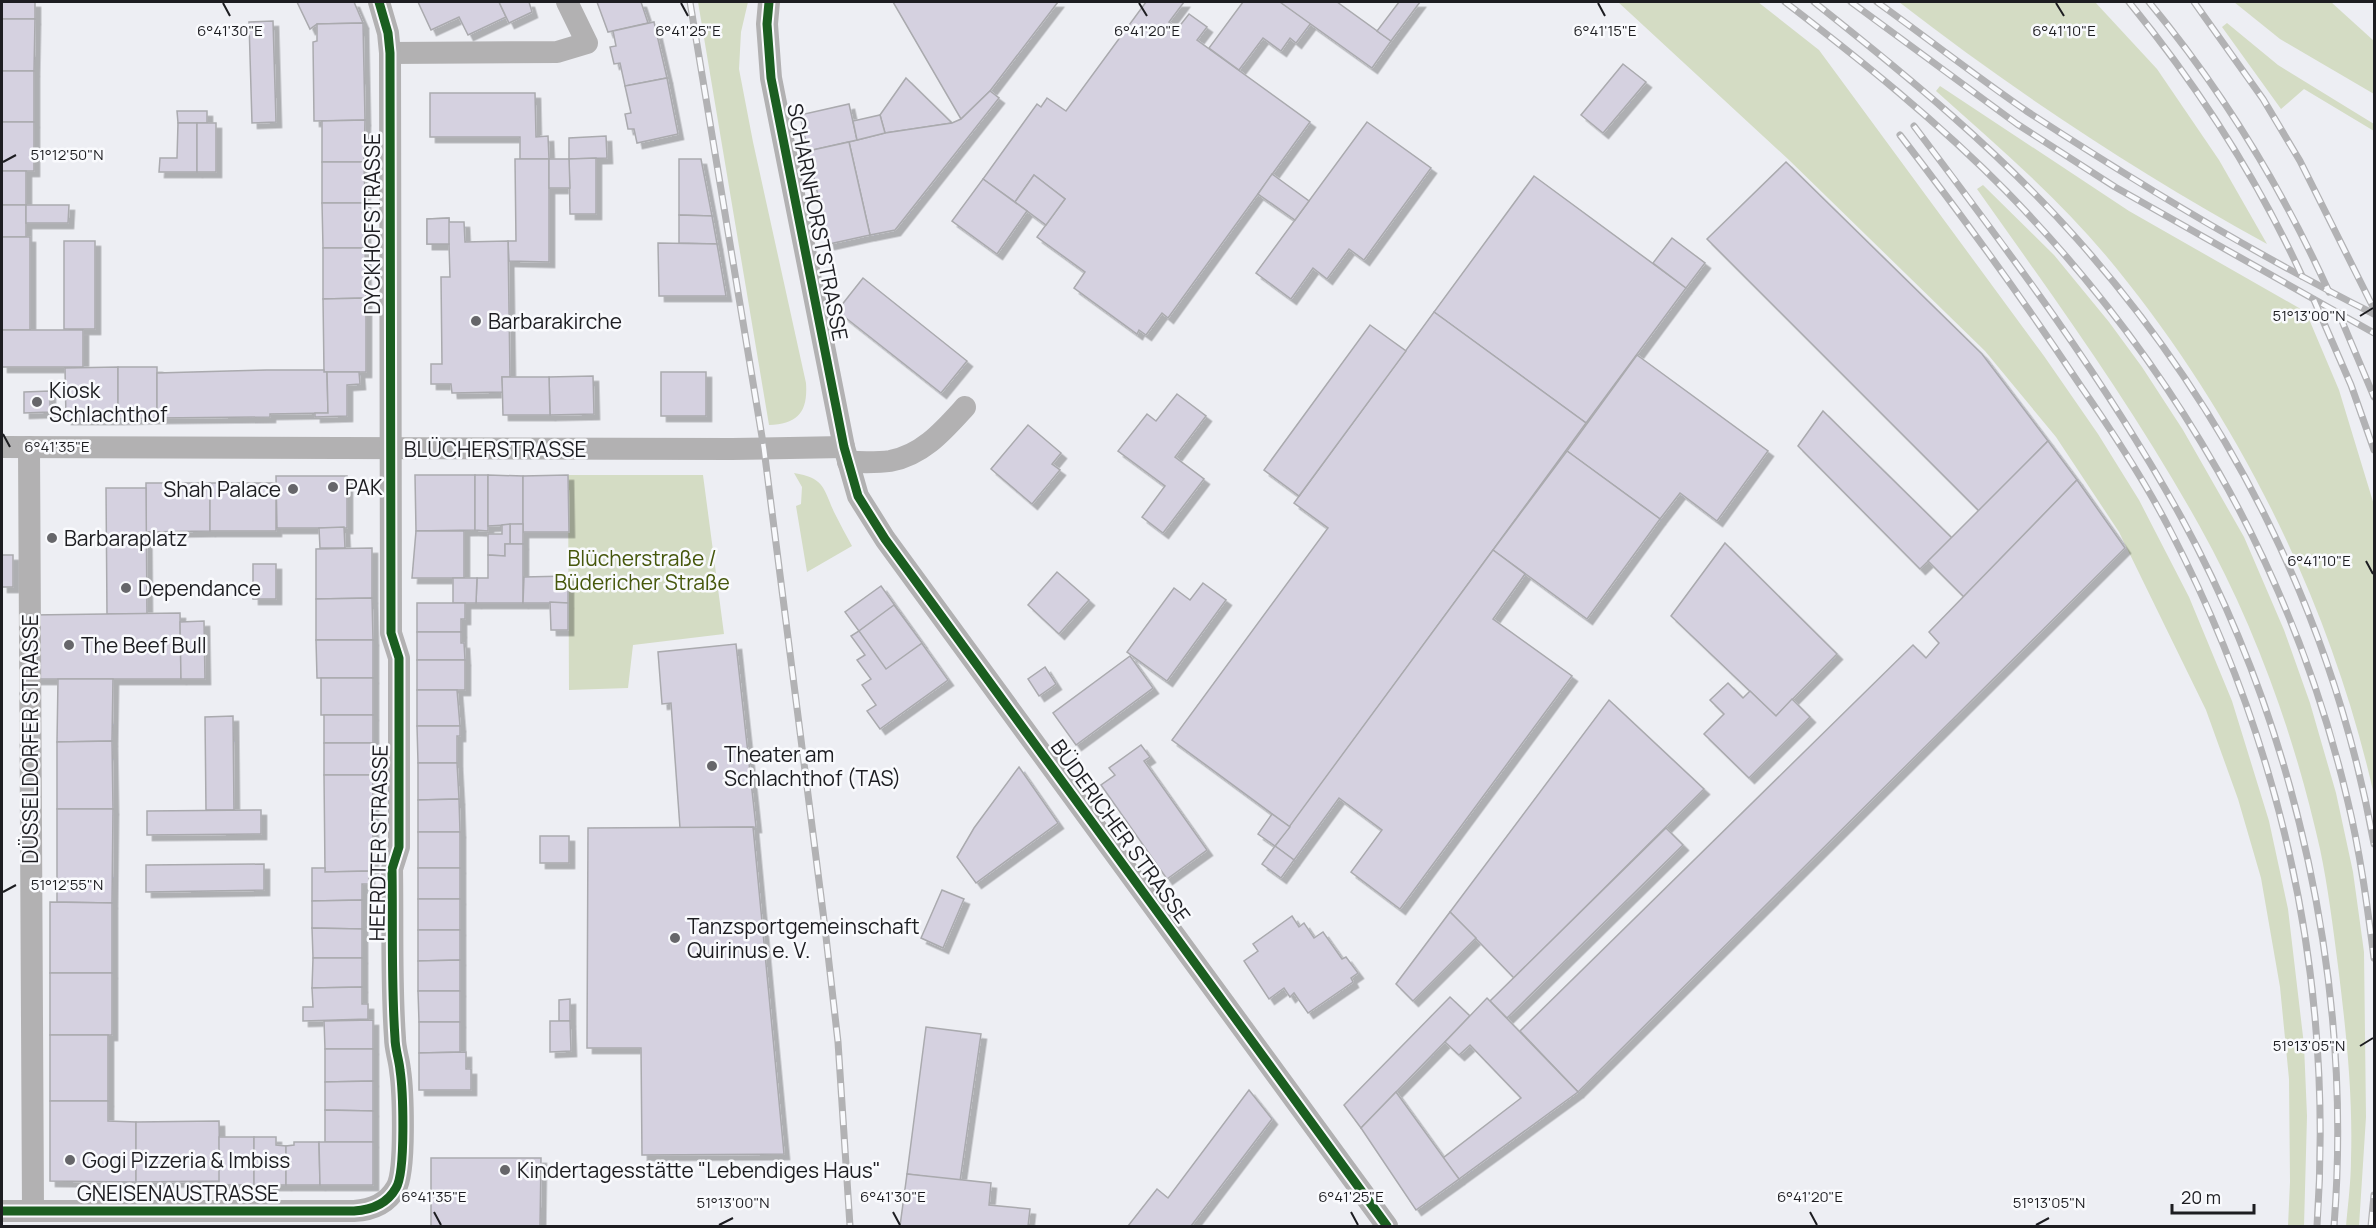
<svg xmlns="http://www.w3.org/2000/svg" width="2376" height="1228" font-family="Manrope,sans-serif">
	<defs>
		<filter id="shadow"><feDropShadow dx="5.5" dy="5.5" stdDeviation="0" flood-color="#0004"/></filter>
	</defs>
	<rect width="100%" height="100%" fill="#edeef3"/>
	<g fill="#d4dcc4">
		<path d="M698 2H748L741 32 739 69 753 142 806 383C808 412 798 424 769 425Z"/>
		<polygon points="1618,2 1758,2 1819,50 2044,356 2098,434 2139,500 2189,597 2232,701 2269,821 2288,909 2304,1045 2307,1116 2304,1226 2288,1226 2290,1182 2289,1079 2280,987 2261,878 2238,799 2206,710 2119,532 2056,437 1985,351 1789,160"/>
		<path d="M1899 2H2095L2157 69 2219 160 2267 244C2138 173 2015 92 1899 2Z"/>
		<polygon points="2234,2 2331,2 2374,41 2374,94 2280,39"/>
		<polygon points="2227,23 2278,65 2374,124 2374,131 2304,89 2281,109 2222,27"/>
		<path d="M1940 86 2129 211 2306 312 2339 390 2374 505V795C2331 604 2240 421 2117 269 2064 203 1999 147 1936 91Z"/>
		<path d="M1983 185 2054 255 2109 322 2142 367 2183 430 2244 537 2284 630 2310 703 2336 793 2353 872 2364 952 2366 1117 2359 1226H2346C2348 1204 2351 1181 2351 1159 2353 1094 2346 1030 2338 966 2333 927 2328 887 2320 849 2295 737 2255 625 2199 525 2134 408 2055 299 1977 189Z"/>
		<path d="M794 473C824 478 823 487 834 512 840 524 846 535 852 546L807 572 796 506 801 504 802 487Z"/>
		<polygon points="568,475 703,475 724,634 633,645 628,688 569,690"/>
	</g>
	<g fill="#d5d1e0" stroke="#aaaaae" stroke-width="1.5" filter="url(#shadow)">
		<rect x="2" y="2" width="33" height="17"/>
		<polygon points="297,2 354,2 363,23 317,24 310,29"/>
		<polygon points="418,2 499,2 506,17 468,35 459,17 431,30"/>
		<polygon points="499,2 529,2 532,12 509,23"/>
		<polygon points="597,2 641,2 648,23 608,32"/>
		<polygon points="893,2 1058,2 990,91 961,119"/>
		<polygon points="1146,2 1184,2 1169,22 1178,28 1189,14 1207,27 1197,40 1310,122 1168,318 1162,313 1146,335 1139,330 1137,334 1074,288 1085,272 1037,237 1065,199 1034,175 1015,202 983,179 1037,104 1041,107 1047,98 1066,111"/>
		<polygon points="1243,2 1280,2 1311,23 1296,43 1290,38 1281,51 1263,38 1239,70 1209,48"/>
		<polygon points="1280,2 1337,2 1391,41 1372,68"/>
		<polygon points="1399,2 1420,2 1391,41 1377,31"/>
		<polygon points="2,19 35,19 34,71 2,71"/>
		<polygon points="273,21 276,122 252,123 249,22"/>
		<polygon points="654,22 667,78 625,86 620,63 614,64 610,47 616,46 613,31"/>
		<polygon points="363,23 365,120 314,121 313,42 317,41 317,24"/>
		<polygon points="1623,64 1646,82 1603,133 1581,115"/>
		<rect x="2" y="71" width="32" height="51"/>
		<polygon points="667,78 678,134 637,143 634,129 628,129 625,114 631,113 625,86"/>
		<polygon points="906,78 952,123 885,133 880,115"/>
		<polygon points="990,91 999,98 895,230 870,235 849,142 885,133 952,123 961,119"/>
		<polygon points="430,93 535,93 536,137 548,136 549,159 520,159 520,137 430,137"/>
		<polygon points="849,104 857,140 808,151 800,115"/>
		<polygon points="177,111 207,111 207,123 178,123"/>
		<polygon points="880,115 885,133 857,140 853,121"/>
		<polygon points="365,120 364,162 322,162 322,121"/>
		<rect x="2" y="122" width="32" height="49"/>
		<polygon points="1367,122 1431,168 1364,260 1349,249 1327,279 1313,268 1291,299 1256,273"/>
		<polygon points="178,123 197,123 197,172 159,172 160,158 177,158"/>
		<rect x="197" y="123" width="19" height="49"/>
		<polygon points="606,136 607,158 569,159 569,138"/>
		<polygon points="849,142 870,235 829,244 808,151"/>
		<polygon points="596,158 596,214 570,214 569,159"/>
		<polygon points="515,159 549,159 549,262 509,261 508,241 516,241"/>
		<polygon points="549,159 569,159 570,188 549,188"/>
		<polygon points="679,159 701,159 712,216 679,215"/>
		<polygon points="322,162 364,162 365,203 322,203"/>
		<polygon points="1786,162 1982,354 2048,441 1979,511 1707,239"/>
		<rect x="2" y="171" width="24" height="34"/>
		<polygon points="1272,174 1309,201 1295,220 1258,194"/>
		<polygon points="1034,175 1065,199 1046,225 1015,202"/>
		<polygon points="1534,176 1686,288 1586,423 1434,312"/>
		<polygon points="983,179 1027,211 997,254 952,221"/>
		<polygon points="322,203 365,203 365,248 323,248"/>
		<rect x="2" y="205" width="24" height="32"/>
		<polygon points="26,205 69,205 68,223 26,223"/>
		<polygon points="679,215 712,216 717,244 679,243"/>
		<polygon points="449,218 449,222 464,222 465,242 508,241 510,377 502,377 503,392 452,393 451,384 431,384 431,364 442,364 441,277 450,277 449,244 427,244 427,219"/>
		<polygon points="449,218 449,244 427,244 427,219"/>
		<rect x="2" y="237" width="28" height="93"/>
		<polygon points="1672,238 1705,263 1686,288 1653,263"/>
		<rect x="64" y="241" width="31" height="88"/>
		<polygon points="658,243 717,244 726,296 659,296"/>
		<polygon points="323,248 365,248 366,298 323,299"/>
		<polygon points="863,278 967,361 941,393 837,311"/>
		<polygon points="366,298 366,372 324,372 323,299"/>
		<polygon points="1434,312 1586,423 1290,827 1172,740 1328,528 1294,503"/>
		<polygon points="1370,325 1406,351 1299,496 1264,470"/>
		<rect x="2" y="330" width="81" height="37"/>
		<polygon points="1637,355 1768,451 1717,521 1680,493 1660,519 1567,451"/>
		<polygon points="118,367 118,419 66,419 65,368"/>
		<polygon points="118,367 157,367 157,418 118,419"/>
		<polygon points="266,370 324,370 324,372 327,372 328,413 270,414 270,417 157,418 157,373"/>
		<polygon points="327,372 359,372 360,384 347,385 347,416 315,417 315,413 328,413"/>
		<rect x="661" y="372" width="45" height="44"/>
		<polygon points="593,376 594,414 550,415 549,377"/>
		<polygon points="502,377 549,377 550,415 503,415"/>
		<polygon points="50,391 50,412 24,413 24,392"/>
		<polygon points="1177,394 1206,416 1175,457 1204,479 1163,533 1142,517 1165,486 1118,451 1147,414 1156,421"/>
		<polygon points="1823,411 1952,538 1920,569 1798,446"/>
		<polygon points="1028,425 1061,453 1052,464 1060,470 1032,504 991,469"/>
		<polygon points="2048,441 2077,480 1964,597 1928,561"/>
		<polygon points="1567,451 1660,519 1587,619 1493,550"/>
		<polygon points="415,475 475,475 475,530 416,531"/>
		<polygon points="475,475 488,475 488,531 475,530"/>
		<polygon points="488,475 523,476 523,524 488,526"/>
		<polygon points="568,475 569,532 523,532 523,476"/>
		<polygon points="276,476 347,476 347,528 277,528"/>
		<polygon points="2077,480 2125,548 1578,1092 1520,1031 1913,645 1926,658 1939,643 1929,632"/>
		<polygon points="146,483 210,483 210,531 146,532"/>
		<rect x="210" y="483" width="66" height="48"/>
		<polygon points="106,488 146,488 147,614 107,614"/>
		<rect x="510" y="524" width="13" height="20"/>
		<polygon points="510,524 510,544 505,544 505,556 488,555 488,534 502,534 502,525"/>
		<polygon points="344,527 345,548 320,548 319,528"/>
		<polygon points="416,531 464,531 464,578 412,578"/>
		<polygon points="1725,543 1837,654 1776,716 1671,616"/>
		<polygon points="505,544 523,544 523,603 476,603 477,578 488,578 488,555 505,556"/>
		<polygon points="372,548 372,598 316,599 316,549"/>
		<polygon points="1493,550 1525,574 1493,619 1572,676 1400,909 1351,872 1382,830 1339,798 1294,860 1275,846"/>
		<rect x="2" y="555" width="11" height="32"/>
		<rect x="253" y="564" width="23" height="35"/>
		<polygon points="1057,572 1089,600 1059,634 1028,605"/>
		<polygon points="568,576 568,603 523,603 524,577"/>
		<polygon points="453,578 477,578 476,603 453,603"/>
		<polygon points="1203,583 1226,600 1167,681 1127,652 1174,588 1190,600"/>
		<polygon points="881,586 948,680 880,729 867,711 876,705 862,685 871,679 857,660 865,655 851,636 859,631 845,612"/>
		<polygon points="372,598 373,640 316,640 316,599"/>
		<polygon points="550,602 568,603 568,630 551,630"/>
		<polygon points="417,603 465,603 465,619 461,619 461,632 417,632"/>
		<polygon points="894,605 922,643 886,669 859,631"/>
		<polygon points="180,613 181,679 32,679 32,615"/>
		<polygon points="204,621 205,679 181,679 180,622"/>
		<polygon points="417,632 461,632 461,643 464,643 465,660 417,660"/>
		<polygon points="316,640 373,640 373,678 317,678"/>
		<polygon points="736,644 756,827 680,828 671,703 662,704 658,652"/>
		<polygon points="1130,656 1153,688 1076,745 1053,713"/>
		<rect x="417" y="660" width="48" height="30"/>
		<polygon points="1045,667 1056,684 1039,696 1028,679"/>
		<rect x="321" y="678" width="52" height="37"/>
		<polygon points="58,679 113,679 112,741 57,742"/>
		<polygon points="1728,683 1743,698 1750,691 1776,716 1792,699 1810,717 1749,778 1704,734 1724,714 1710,700"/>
		<polygon points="417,690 457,690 460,726 417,726"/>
		<polygon points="1609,700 1704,789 1514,978 1450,912"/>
		<rect x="324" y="715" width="49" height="28"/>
		<polygon points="233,716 234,810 206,810 205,717"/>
		<polygon points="417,726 460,726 460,736 457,736 457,763 418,763"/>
		<polygon points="112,741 113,809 57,809 57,742"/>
		<rect x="324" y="743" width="49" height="32"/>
		<polygon points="1141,745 1150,757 1144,761 1207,850 1167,879 1101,785 1115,775 1109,768"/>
		<polygon points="418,763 457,763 459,799 418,800"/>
		<polygon points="1019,767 1058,823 976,883 957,857 974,828"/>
		<polygon points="324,775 373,775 373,871 325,872"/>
		<polygon points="459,799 460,832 418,832 418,800"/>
		<polygon points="57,809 113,809 112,903 57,902"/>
		<polygon points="261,810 261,834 147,835 147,811"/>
		<polygon points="1272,814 1290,827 1275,846 1258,834"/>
		<polygon points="753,827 784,1154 642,1155 641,1048 587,1048 588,828"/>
		<polygon points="1666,828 1683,845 1507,1018 1490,1001"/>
		<rect x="418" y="832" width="42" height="36"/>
		<rect x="540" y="836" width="29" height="27"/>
		<polygon points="1275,846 1294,860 1281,878 1262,864"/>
		<polygon points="264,864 264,890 146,892 146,865"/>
		<polygon points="312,868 325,868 325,872 369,871 369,884 362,884 362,900 312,901"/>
		<rect x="418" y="868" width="42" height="31"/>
		<polygon points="942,890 964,899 943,948 921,938"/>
		<rect x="418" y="899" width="42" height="31"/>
		<polygon points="362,900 362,929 312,928 312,901"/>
		<polygon points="50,902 112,903 112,973 50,973"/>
		<polygon points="1450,912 1476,938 1413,1001 1396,984"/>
		<polygon points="1292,916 1299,927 1304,923 1314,938 1323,932 1342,959 1346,957 1358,973 1351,978 1353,982 1308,1013 1294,993 1290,997 1284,988 1269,999 1244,961 1258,951 1253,944"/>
		<polygon points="312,928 362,929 362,958 313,958"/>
		<polygon points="418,930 460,930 460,960 418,961"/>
		<polygon points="313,958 362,958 362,987 312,988"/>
		<polygon points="460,960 460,991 418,991 418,961"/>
		<rect x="50" y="973" width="62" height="62"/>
		<polygon points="362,987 362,1004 368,1004 368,1019 303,1021 303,1007 313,1007 312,988"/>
		<polygon points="418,991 460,991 460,1022 419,1022"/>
		<polygon points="1450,997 1470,1016 1361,1128 1344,1105"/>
		<polygon points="1487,998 1578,1092 1459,1179 1443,1158 1521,1098 1470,1045 1459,1055 1445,1042"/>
		<polygon points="570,999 570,1021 559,1021 559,1000"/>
		<polygon points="373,1020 373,1049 325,1049 324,1021"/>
		<polygon points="550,1021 570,1021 571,1051 550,1052"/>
		<polygon points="419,1022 460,1022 460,1052 419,1053"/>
		<polygon points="926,1027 981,1034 960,1181 907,1174"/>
		<rect x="50" y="1035" width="58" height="66"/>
		<polygon points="325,1049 373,1049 373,1081 325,1082"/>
		<polygon points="466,1052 466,1069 471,1069 471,1090 419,1090 419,1053"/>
		<polygon points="373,1081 373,1111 325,1110 325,1082"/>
		<polygon points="1249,1090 1272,1119 1191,1226 1128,1226 1157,1189 1168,1198"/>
		<polygon points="1396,1092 1459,1179 1416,1210 1361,1128"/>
		<polygon points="50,1101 108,1101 108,1121 136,1122 136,1182 50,1181"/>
		<polygon points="325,1110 373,1111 373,1142 325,1142"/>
		<polygon points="219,1121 220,1181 136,1182 136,1122"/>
		<rect x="219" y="1137" width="35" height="48"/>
		<polygon points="254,1137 276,1137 276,1145 286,1146 286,1185 254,1185"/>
		<polygon points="294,1142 319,1142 320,1185 286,1185 286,1146 294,1145"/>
		<polygon points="319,1142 373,1142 373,1185 320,1185"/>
		<polygon points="431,1158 541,1158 540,1226 431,1226"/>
		<polygon points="907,1174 991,1183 989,1205 1030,1209 1028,1226 900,1226"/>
	</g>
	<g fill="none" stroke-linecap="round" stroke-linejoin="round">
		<g stroke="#b2b1b2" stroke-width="22">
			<polyline points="769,2 767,24 771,78 844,447 858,496 885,539 1387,1226"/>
			<polyline points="390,53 557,52 587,43 567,2"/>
			<polyline points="2,447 732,449 844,447"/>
			<polyline points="29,447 33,1211"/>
			<path d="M848 462C861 462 877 463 890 461 923 455 944 430 965 407"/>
			<path d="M2 1211H354C371 1210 387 1204 396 1188 406 1172 403 1090 400 1070 399 1059 395 1049 395 1038 391 982 393 925 392 869L399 847V658L391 633 390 53 388 33 379 2"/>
		</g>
		<g stroke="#b2b2b4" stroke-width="7">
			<g id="rail">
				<polyline points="690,2 764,449 825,928 838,1042 850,1226"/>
				<path d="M1785 2C1862 61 1938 122 2006 191 2172 361 2292 566 2347 798 2360 851 2367 904 2374 958"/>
				<path d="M1814 2C1906 75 1998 150 2077 239 2230 411 2333 617 2374 844"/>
				<polyline points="1851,2 2017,124 2115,187 2374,333"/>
				<path d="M1877 2C1927 38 1977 77 2028 112 2140 185 2255 254 2374 314"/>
				<path d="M2129 2C2197 85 2257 178 2302 276"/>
				<path d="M2149 2C2222 90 2282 188 2329 292"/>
				<polyline points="2194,2 2263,99 2300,161 2374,309"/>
				<path d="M1914 126C2009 252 2105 379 2181 517 2297 729 2353 986 2334 1226"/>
				<path d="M1900 135C1963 217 2023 299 2080 385 2112 431 2143 478 2169 528 2283 747 2334 980 2317 1226"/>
				<polyline points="2314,300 2351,385 2374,450"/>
				<polyline points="2339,314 2374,397"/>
				<polyline points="2371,1226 2374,1195"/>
			</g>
		</g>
		<use href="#rail" stroke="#f9fafd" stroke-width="4.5" stroke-dasharray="14" stroke-linecap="butt"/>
		<g stroke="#f9fafd" stroke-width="13">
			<g id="cycleway">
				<polyline points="769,2 767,24 771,78 844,447 858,496 885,539 1387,1226"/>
				<path d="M2 1211H354C371 1210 387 1204 396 1188 406 1172 403 1090 400 1070 399 1059 395 1049 395 1038 391 982 393 925 392 869L399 847V658L391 633 390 53 388 33 379 2"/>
			</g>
		</g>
		<use href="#cycleway" stroke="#1b5e20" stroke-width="9"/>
	</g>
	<path fill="none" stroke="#1d1d21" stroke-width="2" d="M223 3 230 16M681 3 688 16M1139 3 1147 16M1598 3 1605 16M2056 3 2064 16M3 162 16 155M2360 316 2373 308M3 434 10 447M2366 561 2373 574M3 892 16 885M2360 1046 2373 1038M434 1212 441 1225M893 1212 900 1225M1351 1212 1358 1225M1810 1212 1817 1225M719 1225 733 1218M2036 1225 2049 1218"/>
	<g fill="#66666a" stroke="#f9fafd" stroke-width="2">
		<circle cx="476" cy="321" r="6"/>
		<circle cx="37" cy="402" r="6"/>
		<circle cx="333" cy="487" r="6"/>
		<circle cx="293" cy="489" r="6"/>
		<circle cx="52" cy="538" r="6"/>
		<circle cx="126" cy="588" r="6"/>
		<circle cx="69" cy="645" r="6"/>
		<circle cx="712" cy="766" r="6"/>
		<circle cx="675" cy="938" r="6"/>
		<circle cx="70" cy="1160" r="6"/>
		<circle cx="505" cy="1170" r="6"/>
	</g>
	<g text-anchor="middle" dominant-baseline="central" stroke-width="5" stroke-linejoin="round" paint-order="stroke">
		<g font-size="21" fill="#1d1d21" stroke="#f9fafd">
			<text transform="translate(818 222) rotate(79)">SCHARNHORSTSTRASSE</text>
			<text transform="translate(372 224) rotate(-90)">DYCKHOFSTRASSE</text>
			<text x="495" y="449">BLÜCHERSTRASSE</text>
			<text transform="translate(30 739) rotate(-90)">DÜSSELDORFER STRASSE</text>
			<text transform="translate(1121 831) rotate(54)">BÜDERICHER STRASSE</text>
			<text transform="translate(378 843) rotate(-89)">HEERDTER STRASSE</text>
			<text x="178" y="1193">GNEISENAUSTRASSE</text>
		</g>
		<g font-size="21" fill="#1d1d21" stroke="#f9fafd" text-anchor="start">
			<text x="488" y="321">Barbarakirche</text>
			<text x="49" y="390">Kiosk<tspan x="49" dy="24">Schlachthof</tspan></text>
			<text x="345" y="487">PAK</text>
			<text x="281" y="489" text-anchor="end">Shah Palace</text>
			<text x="64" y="538">Barbaraplatz</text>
			<text x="138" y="588">Dependance</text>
			<text x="81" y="645">The Beef Bull</text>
			<text x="724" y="754">Theater am<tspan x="724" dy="24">Schlachthof (TAS)</tspan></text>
			<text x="687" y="926">Tanzsportgemeinschaft<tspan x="687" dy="24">Quirinus e. V.</tspan></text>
			<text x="82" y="1160">Gogi Pizzeria &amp; Imbiss</text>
			<text x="517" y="1170">Kindertagesstätte "Lebendiges Haus"</text>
		</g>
		<g font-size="21" fill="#46570c" stroke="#f9fafd">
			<text x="642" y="558">Blücherstraße /<tspan x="642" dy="24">Büdericher Straße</tspan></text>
		</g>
	</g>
	<g font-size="15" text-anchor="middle" fill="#1d1d21" stroke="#f9fafd" stroke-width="5" stroke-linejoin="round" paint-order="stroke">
		<text x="230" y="36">6°41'30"E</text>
		<text x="688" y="36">6°41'25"E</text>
		<text x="1147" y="36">6°41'20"E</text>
		<text x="1605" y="36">6°41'15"E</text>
		<text x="2064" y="36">6°41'10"E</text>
		<text x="67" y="160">51°12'50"N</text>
		<text x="2309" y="321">51°13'00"N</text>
		<text x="57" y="452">6°41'35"E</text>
		<text x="2319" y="566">6°41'10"E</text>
		<text x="67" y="890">51°12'55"N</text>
		<text x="2309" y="1051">51°13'05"N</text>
		<text x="434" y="1202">6°41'35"E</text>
		<text x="893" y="1202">6°41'30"E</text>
		<text x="1351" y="1202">6°41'25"E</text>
		<text x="1810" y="1202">6°41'20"E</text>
		<text x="733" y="1208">51°13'00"N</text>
		<text x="2049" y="1208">51°13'05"N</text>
	</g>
	<rect width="2376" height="1228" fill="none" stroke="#1d1d21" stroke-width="6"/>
	<path d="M2172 1204v9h82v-9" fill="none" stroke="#1d1d21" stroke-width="3"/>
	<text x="2181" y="1204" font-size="18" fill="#1d1d21" stroke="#f9fafd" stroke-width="4.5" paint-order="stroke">20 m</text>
</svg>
